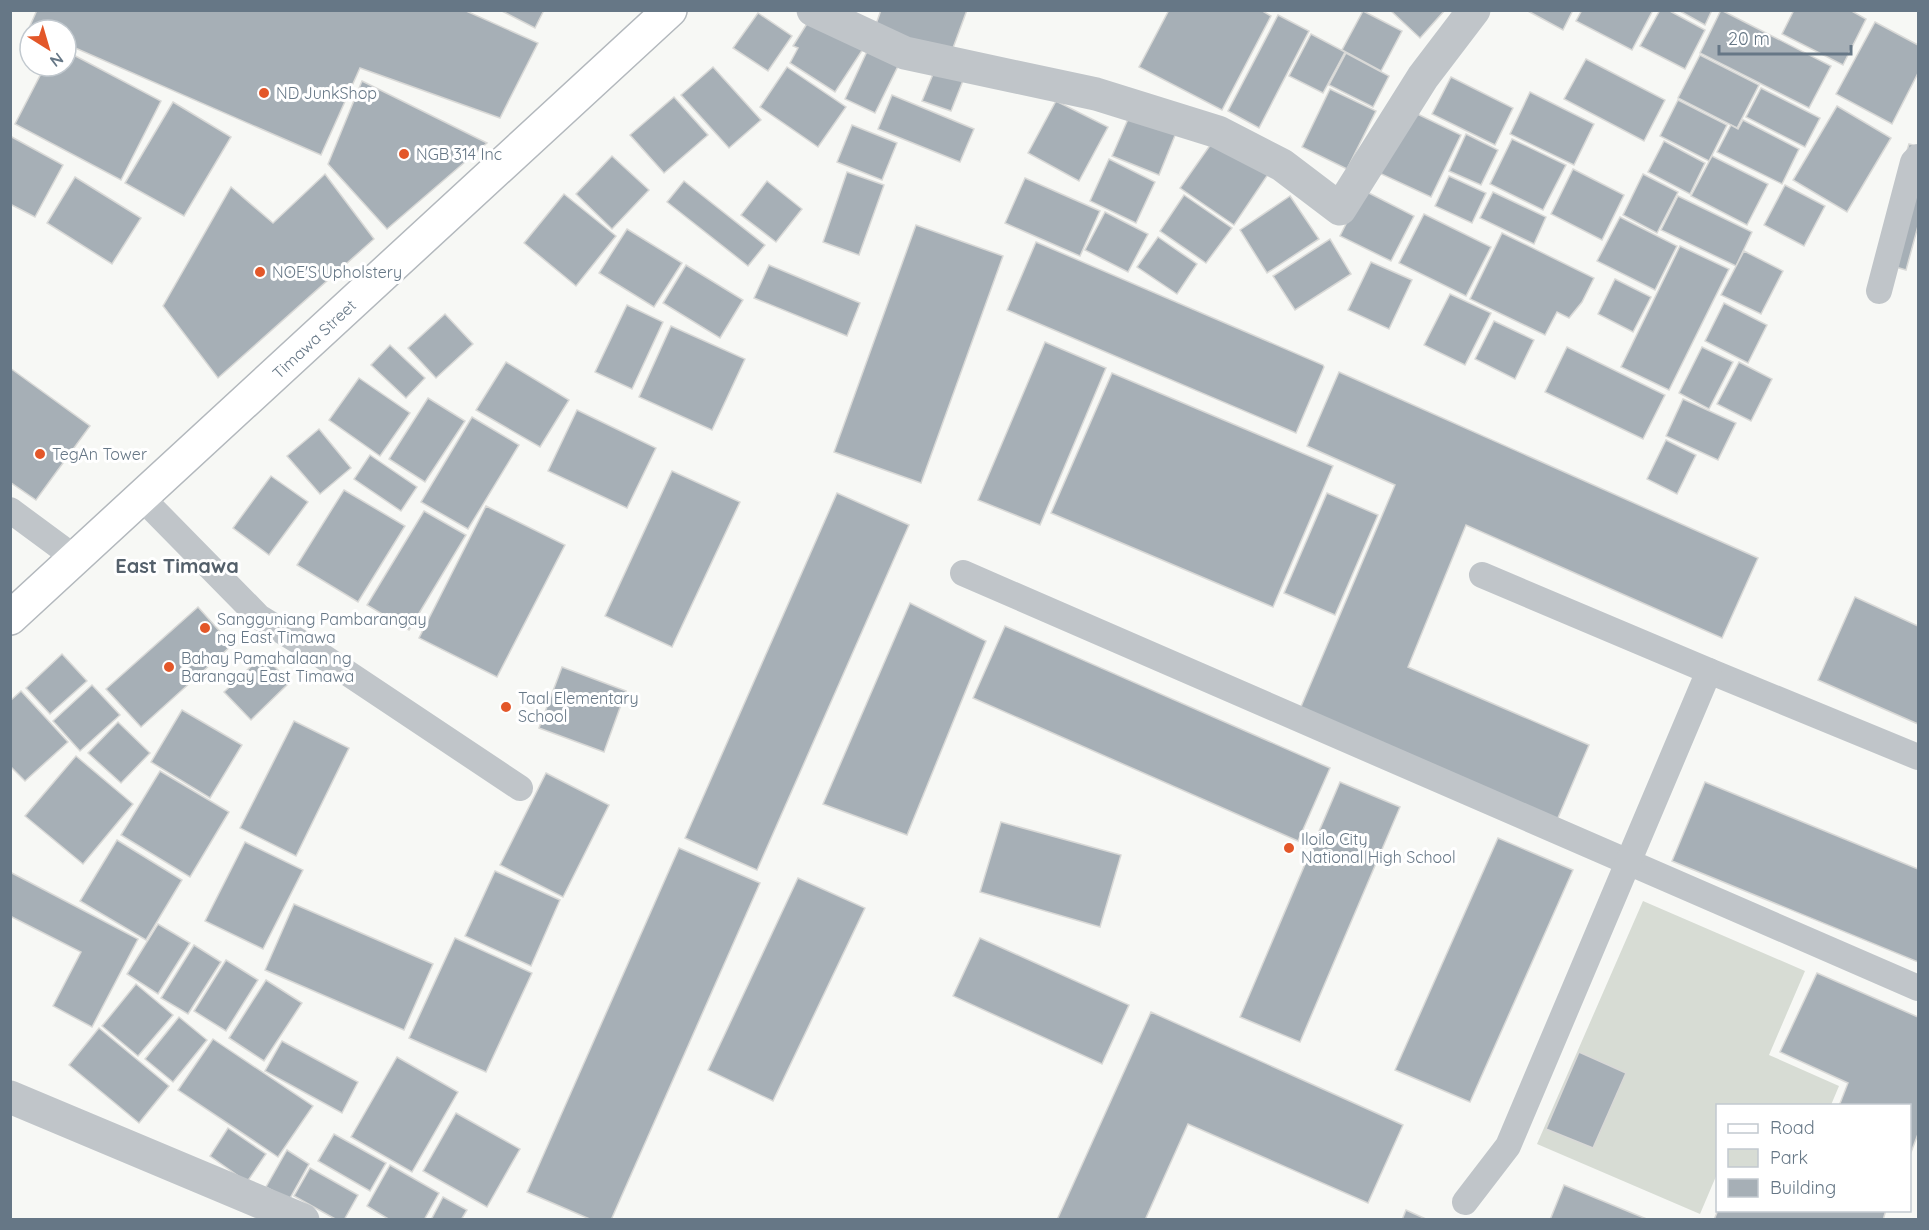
<svg xmlns="http://www.w3.org/2000/svg" width="1929" height="1230" font-family="Quicksand,sans-serif">
	<rect width="100%" height="100%" fill="#f7f8f5"/>
	<polygon fill="#d7dcd4" points="1643,901 1805,971 1769,1055 1839,1086 1831,1105 1718,1106 1717,1174 1700,1214 1537,1144"/>
	<g fill="#a6afb6" stroke="#d9d9d7" stroke-width="1.5">
		<polygon points="37,10 464,10 538,43 500,118 360,68 321,155 66,44 66,30 34,30 29,28"/>
		<polygon points="500,10 544,10 535,28"/>
		<polygon points="881,10 967,10 950,56 874,30"/>
		<polygon points="1169,10 1261,10 1271,16 1222,110 1139,67"/>
		<polygon points="1390,10 1445,10 1420,38"/>
		<polygon points="1526,10 1573,10 1563,30"/>
		<polygon points="1582,10 1653,10 1632,50 1576,21"/>
		<polygon points="1660,10 1668,10 1705,30 1685,69 1640,46"/>
		<polygon points="1678,10 1712,10 1705,25"/>
		<polygon points="1721,10 1831,66 1809,108 1700,53"/>
		<polygon points="1794,10 1850,10 1866,19 1843,65 1782,34"/>
		<polygon points="1363,11 1402,31 1381,71 1342,50"/>
		<polygon points="758,13 792,36 768,71 733,48"/>
		<polygon points="813,14 865,46 835,92 790,63 798,48 793,46"/>
		<polygon points="1278,15 1309,31 1259,128 1228,111"/>
		<polygon points="1875,22 1918,45 1918,73 1892,124 1836,94"/>
		<polygon points="1311,34 1345,52 1323,93 1289,76"/>
		<polygon points="870,45 901,60 875,113 845,99"/>
		<polygon points="66,51 161,101 121,180 15,124 45,66 66,66"/>
		<polygon points="1346,53 1389,76 1373,107 1329,85"/>
		<polygon points="1700,55 1759,85 1737,128 1678,98"/>
		<polygon points="1586,59 1665,100 1644,141 1564,99"/>
		<polygon points="938,62 966,73 951,111 922,101"/>
		<polygon points="713,67 761,120 729,148 681,95"/>
		<polygon points="787,67 846,107 818,147 760,107"/>
		<polygon points="1451,77 1513,108 1495,145 1432,114"/>
		<polygon points="362,81 487,143 387,229 328,164"/>
		<polygon points="1761,88 1820,118 1805,147 1746,117"/>
		<polygon points="1330,89 1376,111 1347,169 1302,147"/>
		<polygon points="1530,92 1594,124 1574,165 1510,134"/>
		<polygon points="892,95 974,129 960,162 878,129"/>
		<polygon points="674,97 708,135 664,173 630,135"/>
		<polygon points="1678,100 1727,125 1709,161 1660,136"/>
		<polygon points="1056,101 1108,127 1079,181 1028,153"/>
		<polygon points="173,102 231,137 184,216 125,183"/>
		<polygon points="1837,106 1891,138 1847,212 1793,180"/>
		<polygon points="1407,109 1461,135 1431,197 1377,172"/>
		<polygon points="1132,110 1178,128 1159,175 1112,156"/>
		<polygon points="1743,120 1799,149 1782,184 1717,152 1731,125 1738,129"/>
		<polygon points="852,125 897,143 882,180 837,162"/>
		<polygon points="1218,134 1271,170 1234,225 1180,188"/>
		<polygon points="1466,134 1498,150 1481,185 1449,171"/>
		<polygon points="10,136 63,165 35,217 10,204"/>
		<polygon points="1512,139 1566,165 1543,210 1490,184"/>
		<polygon points="1664,141 1705,163 1690,194 1648,172"/>
		<polygon points="1909,144 1918,146 1918,226 1906,270 1875,261"/>
		<polygon points="612,156 649,190 612,229 576,194"/>
		<polygon points="1712,156 1768,184 1747,225 1691,196"/>
		<polygon points="1109,159 1155,182 1136,223 1090,201"/>
		<polygon points="1573,169 1624,195 1602,240 1551,214"/>
		<polygon points="847,172 884,185 859,255 823,242"/>
		<polygon points="325,174 374,239 218,378 163,306 231,187 273,223"/>
		<polygon points="1643,174 1678,192 1657,233 1623,215"/>
		<polygon points="1449,176 1486,193 1472,223 1435,206"/>
		<polygon points="75,177 141,218 112,264 47,223"/>
		<polygon points="1025,178 1100,211 1080,256 1005,223"/>
		<polygon points="684,181 765,245 748,266 667,202"/>
		<polygon points="767,181 802,209 776,242 741,215"/>
		<polygon points="1785,185 1825,206 1804,246 1764,225"/>
		<polygon points="1363,190 1414,216 1391,261 1340,236"/>
		<polygon points="1493,192 1546,217 1534,244 1480,218"/>
		<polygon points="564,194 616,236 576,286 524,243"/>
		<polygon points="1184,195 1232,228 1206,263 1160,231"/>
		<polygon points="1290,196 1319,239 1267,273 1240,230"/>
		<polygon points="1678,196 1752,232 1736,266 1661,230"/>
		<polygon points="1105,212 1148,234 1128,272 1085,250"/>
		<polygon points="1424,214 1491,247 1466,296 1399,263"/>
		<polygon points="1620,217 1677,246 1655,290 1597,261"/>
		<polygon points="916,225 1003,256 921,483 834,452"/>
		<polygon points="627,229 682,263 654,307 599,273"/>
		<polygon points="1502,233 1594,278 1582,302 1569,318 1557,312 1545,335 1470,299"/>
		<polygon points="1158,237 1197,264 1177,294 1137,267"/>
		<polygon points="1330,239 1351,274 1295,310 1273,276"/>
		<polygon points="1036,242 1323,365 1324,367 1296,433 1007,310"/>
		<polygon points="1680,246 1729,269 1669,390 1621,367"/>
		<polygon points="1744,251 1783,271 1761,314 1721,295"/>
		<polygon points="1371,262 1412,280 1389,329 1348,310"/>
		<polygon points="686,265 743,300 720,338 663,303"/>
		<polygon points="769,265 860,303 847,336 754,298"/>
		<polygon points="1615,279 1651,297 1633,332 1598,314"/>
		<polygon points="1450,294 1491,313 1465,365 1424,345"/>
		<polygon points="1724,303 1767,325 1748,363 1705,341"/>
		<polygon points="627,305 663,322 632,389 595,372"/>
		<polygon points="445,314 473,344 436,378 408,348"/>
		<polygon points="1494,321 1534,340 1515,379 1475,359"/>
		<polygon points="671,326 745,359 712,430 639,397"/>
		<polygon points="1045,342 1106,368 1040,525 978,500"/>
		<polygon points="390,345 425,378 406,398 371,365"/>
		<polygon points="1567,347 1665,395 1643,439 1545,392"/>
		<polygon points="1702,347 1733,362 1709,409 1679,393"/>
		<polygon points="506,362 569,400 540,447 476,410"/>
		<polygon points="1739,362 1772,379 1751,421 1717,404"/>
		<polygon points="10,368 90,426 36,500 10,482"/>
		<polygon points="1339,372 1758,558 1722,638 1466,525 1408,667 1589,745 1557,820 1300,709 1395,485 1307,446"/>
		<polygon points="1112,373 1333,466 1273,607 1051,513"/>
		<polygon points="359,378 410,413 380,456 329,420"/>
		<polygon points="428,398 465,421 425,482 389,459"/>
		<polygon points="1683,399 1736,423 1718,460 1666,436"/>
		<polygon points="577,410 656,448 627,508 548,471"/>
		<polygon points="472,417 519,445 468,529 421,502"/>
		<polygon points="319,429 351,468 320,494 287,456"/>
		<polygon points="1666,440 1696,455 1677,494 1647,479"/>
		<polygon points="370,455 417,487 401,511 354,479"/>
		<polygon points="672,471 740,502 672,647 605,616"/>
		<polygon points="271,476 308,502 269,555 233,528"/>
		<polygon points="344,490 405,526 358,602 297,565"/>
		<polygon points="837,493 909,525 757,870 685,838"/>
		<polygon points="1327,493 1378,515 1335,615 1284,593"/>
		<polygon points="486,506 565,545 497,677 419,638"/>
		<polygon points="424,511 466,535 409,630 367,605"/>
		<polygon points="1855,597 1918,626 1918,724 1818,680"/>
		<polygon points="910,603 986,641 907,835 823,804"/>
		<polygon points="198,607 232,645 141,727 106,689"/>
		<polygon points="1005,626 1330,768 1298,841 973,698"/>
		<polygon points="62,654 87,681 50,714 26,688"/>
		<polygon points="263,655 290,682 251,720 224,692"/>
		<polygon points="562,667 626,691 604,752 539,728"/>
		<polygon points="92,685 120,715 80,751 53,721"/>
		<polygon points="21,691 68,742 25,781 10,766 10,701"/>
		<polygon points="182,710 242,745 210,798 151,762"/>
		<polygon points="294,721 349,748 296,856 240,828"/>
		<polygon points="118,722 150,753 121,783 88,753"/>
		<polygon points="76,756 133,804 83,864 25,816"/>
		<polygon points="160,771 229,812 190,877 121,835"/>
		<polygon points="546,773 609,805 563,897 500,865"/>
		<polygon points="1340,782 1400,807 1300,1042 1240,1017"/>
		<polygon points="1705,782 1918,869 1918,962 1672,861"/>
		<polygon points="1001,822 1121,855 1100,927 980,892"/>
		<polygon points="1498,838 1573,870 1470,1102 1395,1070"/>
		<polygon points="117,840 182,880 146,940 80,901"/>
		<polygon points="245,842 303,870 263,949 205,921"/>
		<polygon points="679,848 760,883 611,1220 592,1220 527,1192"/>
		<polygon points="495,871 560,900 531,966 465,936"/>
		<polygon points="10,872 138,939 92,1027 53,1006 81,952 10,916"/>
		<polygon points="798,878 865,908 773,1101 708,1070"/>
		<polygon points="294,904 433,964 404,1030 265,970"/>
		<polygon points="158,924 190,943 158,994 127,974"/>
		<polygon points="455,938 532,973 486,1072 409,1038"/>
		<polygon points="980,938 1129,1005 1102,1064 953,996"/>
		<polygon points="194,945 221,962 188,1014 161,998"/>
		<polygon points="226,960 258,980 226,1031 194,1011"/>
		<polygon points="1817,973 1918,1017 1918,1134 1910,1155 1910,1106 1839,1106 1848,1083 1780,1052"/>
		<polygon points="266,980 302,1003 264,1061 229,1038"/>
		<polygon points="136,984 173,1015 138,1056 102,1026"/>
		<polygon points="1151,1012 1403,1125 1368,1203 1188,1124 1145,1220 1057,1220"/>
		<polygon points="179,1017 207,1040 173,1082 145,1059"/>
		<polygon points="99,1028 169,1086 139,1123 69,1065"/>
		<polygon points="213,1039 313,1106 278,1157 178,1090"/>
		<polygon points="282,1041 358,1082 342,1113 265,1071"/>
		<polygon points="1579,1052 1626,1073 1593,1148 1546,1129"/>
		<polygon points="397,1057 458,1092 412,1172 351,1137"/>
		<polygon points="456,1113 520,1149 487,1207 423,1171"/>
		<polygon points="228,1128 266,1154 247,1182 210,1156"/>
		<polygon points="334,1134 386,1163 370,1191 318,1161"/>
		<polygon points="287,1150 309,1164 289,1200 266,1187"/>
		<polygon points="390,1165 439,1193 424,1220 390,1220 367,1206"/>
		<polygon points="310,1168 358,1195 344,1220 337,1220 294,1196"/>
		<polygon points="1564,1185 1649,1220 1550,1220"/>
		<polygon points="443,1197 467,1210 461,1220 431,1220"/>
		<polygon points="1406,1210 1428,1220 1402,1220"/>
		<polygon points="1718,1210 1886,1210 1883,1220 1714,1220"/>
	</g>
	<g fill="none" stroke-linecap="round" stroke-linejoin="round">
		<g stroke="#b3b8bd" stroke-width="36">
			<polyline id="secondary" points="10,618 670,10"/>
		</g>
		<g stroke="#c0c5c9" stroke-width="26">
			<polyline points="1879,291 1913,162 1918,157"/>
			<polyline points="142,498 259,617 316,652 520,788"/>
			<polyline points="10,510 75,558"/>
			<polyline points="963,573 1918,988"/>
			<polyline points="1709,671 1918,757"/>
			<polyline points="1465,1202 1508,1146 1709,671 1482,575"/>
		</g>
		<g stroke="#c0c5c9" stroke-width="33">
			<polyline points="813,10 905,53 1096,94 1218,132 1282,165 1340,209 1423,77 1474,10"/>
			<polyline points="10,1097 303,1220"/>
		</g>
		<use href="#secondary" stroke="#fff" stroke-width="33"/>
	</g>
	<g fill="#e35729" stroke="#fff" stroke-width="2">
		<circle cx="264" cy="93" r="6"/>
		<circle cx="404" cy="154" r="6"/>
		<circle cx="260" cy="272" r="6"/>
		<circle cx="40" cy="454" r="6"/>
		<circle cx="205" cy="628" r="6"/>
		<circle cx="169" cy="667" r="6"/>
		<circle cx="506" cy="707" r="6"/>
		<circle cx="1289" cy="848" r="6"/>
	</g>
	<g text-anchor="middle" dominant-baseline="central" stroke-width="6" stroke-linejoin="round" paint-order="stroke">
		<g font-size="16" fill="#667786" stroke="#fff" text-anchor="start">
			<text x="276" y="93">ND JunkShop</text>
			<text x="416" y="154">NGB 314 Inc</text>
			<text x="272" y="272">NOE'S Upholstery</text>
			<text x="52" y="454">TegAn Tower</text>
			<text x="217" y="619">Sangguniang Pambarangay<tspan x="217" dy="18">ng East Timawa</tspan></text>
			<text x="181" y="658">Bahay Pamahalaan ng<tspan x="181" dy="18">Barangay East Timawa</tspan></text>
			<text x="518" y="698">Taal Elementary<tspan x="518" dy="18">School</tspan></text>
			<text x="1301" y="839">Iloilo City<tspan x="1301" dy="18">National High School</tspan></text>
		</g>
		<g font-size="16" fill="#667786" stroke="#fff">
			<text transform="translate(314 339) rotate(-43)">Timawa Street</text>
		</g>
		<g font-size="20" font-weight="bold" fill="#54606b" stroke="#fff">
			<text x="177" y="565">East Timawa</text>
		</g>
	</g>
	<rect width="1929" height="1230" fill="none" stroke="#667786" stroke-width="24"/>
	<rect x="1716" y="1104" width="195" height="108" fill="#ffffff" stroke="#c2c9cf" stroke-width="1.5"/>
	<rect x="1728" y="1124" width="30" height="9" fill="#ffffff" stroke="#c2c9cf" stroke-width="1.5"/>
	<text x="1770" y="1134" font-size="18" fill="#667786">Road</text>
	<rect x="1728" y="1149" width="30" height="18" fill="#d7dcd4" stroke="#c2c9cf" stroke-width="1.5"/>
	<text x="1770" y="1164" font-size="18" fill="#667786">Park</text>
	<rect x="1728" y="1179" width="30" height="18" fill="#a6afb6" stroke="#c2c9cf" stroke-width="1.5"/>
	<text x="1770" y="1194" font-size="18" fill="#667786">Building</text>
	<g transform="translate(48 48) rotate(143)"><circle r="28" fill="#ffffff" stroke="#c2c9cf" stroke-width="1.5"/>
	<path d="M0-4.5L10 22L0 15L-10 22Z" fill="#e35729"/>
	<text y="-9" font-size="16" font-weight="bold" text-anchor="middle" fill="#667786">N</text>
	</g>
	<path d="M1719 45v9h132v-9" fill="none" stroke="#667786" stroke-width="3"/>
	<text x="1728" y="45" font-size="18" fill="#667786" stroke="#ffffff" stroke-width="4.5" paint-order="stroke">20 m</text>
</svg>
